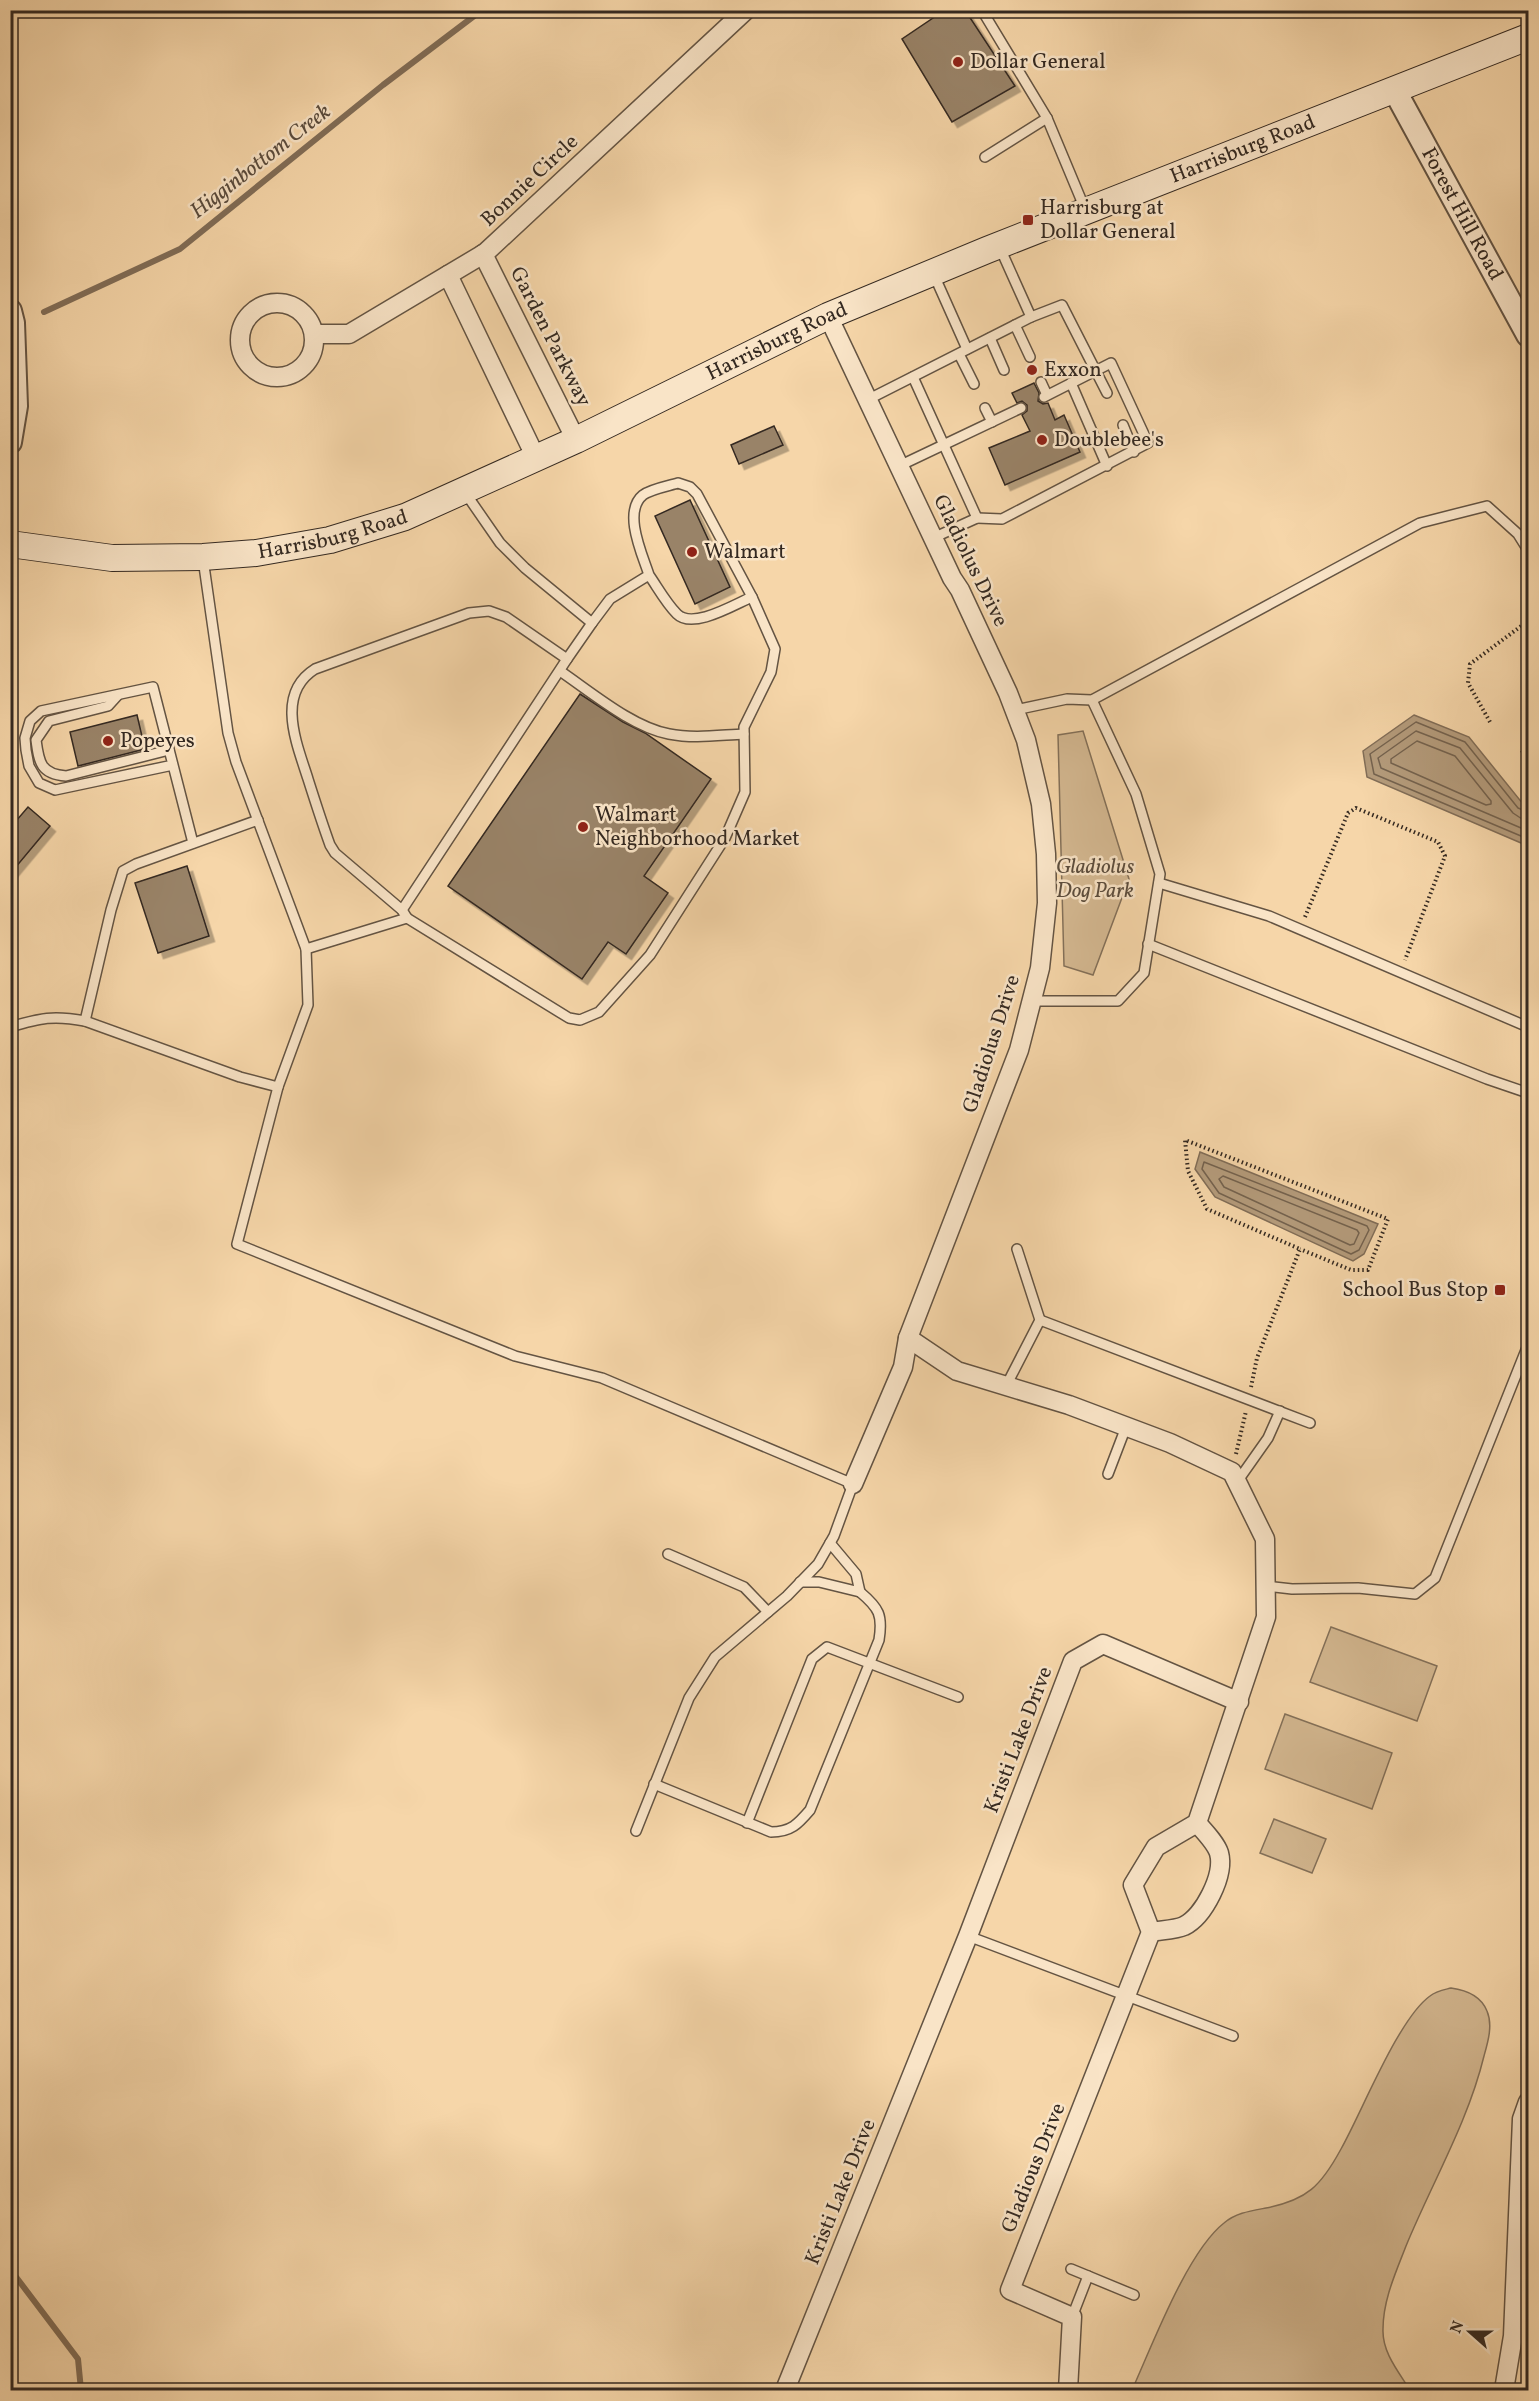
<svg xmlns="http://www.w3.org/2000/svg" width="1539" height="2401" font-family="Vollkorn,serif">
	<defs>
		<filter id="shadow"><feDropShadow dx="5.5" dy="5.5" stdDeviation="0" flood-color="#0004"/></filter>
	</defs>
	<rect width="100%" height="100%" fill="#f6d6a9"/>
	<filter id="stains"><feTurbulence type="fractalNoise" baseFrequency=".00333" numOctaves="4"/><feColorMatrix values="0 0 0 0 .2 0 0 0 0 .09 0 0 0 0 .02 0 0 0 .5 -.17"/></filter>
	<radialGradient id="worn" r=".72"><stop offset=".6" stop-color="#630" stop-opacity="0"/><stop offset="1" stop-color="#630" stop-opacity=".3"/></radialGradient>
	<g fill="#d5b992" stroke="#84715a" stroke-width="1.5">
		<polygon points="1083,731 1129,879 1093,975 1064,966 1058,735"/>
		<polygon points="1331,1627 1437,1666 1417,1721 1310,1682"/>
		<polygon points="1285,1714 1392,1753 1372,1809 1265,1769"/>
		<polygon points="1274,1819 1326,1839 1312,1873 1260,1853"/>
		<path d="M1451 1988C1466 1990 1481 1996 1487 2011 1493 2025 1488 2042 1484 2056 1468 2122 1432 2183 1406 2246 1396 2272 1383 2300 1383 2329 1382 2352 1398 2371 1410 2390H1132C1152 2346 1187 2252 1224 2223 1236 2213 1250 2211 1266 2208 1307 2200 1321 2186 1341 2149 1362 2112 1398 2019 1430 1996 1436 1991 1443 1990 1451 1988Z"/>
	</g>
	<g fill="#b49b7b" stroke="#816d57" stroke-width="1.5">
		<polygon points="1414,715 1469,737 1523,804 1528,807 1528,846 1367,777 1363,751"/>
		<polygon points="1200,1152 1378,1224 1364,1254 1353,1261 1215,1197 1195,1169"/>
	</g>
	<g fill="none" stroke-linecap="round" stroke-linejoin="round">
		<g stroke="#74624e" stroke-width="1.5">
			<polygon points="1417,741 1455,756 1491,801 1491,804 1486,805 1391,763 1391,759"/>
			<polyline points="1528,812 1518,808 1465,742 1416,722 1370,754 1374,774 1528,839"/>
			<polyline points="1528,820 1522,819 1513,813 1460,748 1416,731 1378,758 1381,768 1528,831"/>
			<polygon points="1204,1162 1367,1226 1369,1230 1359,1250 1351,1254 1219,1193 1202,1169"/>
			<polygon points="1223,1176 1357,1230 1359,1233 1354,1244 1350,1245 1224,1187 1219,1179"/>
		</g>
		<g stroke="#816d57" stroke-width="6">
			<polyline points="44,312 180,249 383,85 482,10"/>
			<polyline points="10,2269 78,2359 81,2390"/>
		</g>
	</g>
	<g fill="#998368" stroke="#342921" stroke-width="1.5" filter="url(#shadow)">
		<polygon points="945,10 965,10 1015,86 952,122 902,39"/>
		<polygon points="1034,383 1039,393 1038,401 1043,404 1048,403 1055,420 1064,415 1080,452 1005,485 989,448 1030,431 1022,415 1027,411 1027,405 1022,401 1017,403 1012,393"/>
		<polygon points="774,426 783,445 739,464 731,445"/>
		<polygon points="690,500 730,587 695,604 655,516"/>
		<polygon points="580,694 623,722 645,733 711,779 644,876 668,893 626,954 608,942 582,979 448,886"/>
		<polygon points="137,715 145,749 78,766 70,732"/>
		<polygon points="28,807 50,826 10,874 10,828"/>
		<polygon points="187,866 209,936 158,953 135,883"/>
	</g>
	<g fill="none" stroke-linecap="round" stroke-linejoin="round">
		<g stroke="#645443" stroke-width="12">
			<g id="service">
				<polyline points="983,12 1047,118 1085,209"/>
				<polyline points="985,157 1047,118"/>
				<polyline points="934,275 967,349"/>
				<polyline points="1031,317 1062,305 1107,393"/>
				<polyline points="1015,325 1030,357"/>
				<polyline points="990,338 1004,370"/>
				<polyline points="959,354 974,384"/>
				<polyline points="913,377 977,518 933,538"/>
				<polyline points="1041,382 1047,395"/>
				<polyline points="1071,383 1107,466"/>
				<polyline points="867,400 1031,317 1000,248"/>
				<polyline points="985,408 992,422"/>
				<polyline points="1123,425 1134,452"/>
				<polyline points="899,466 1021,408"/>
				<path d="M464 491 500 543 525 568 592 623 610 599 649 575C643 556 622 512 643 495 651 489 668 486 678 483L690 487 697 494 752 597C735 604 693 630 677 614 666 603 658 588 649 575"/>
				<polyline points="977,518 1002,519 1148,443 1111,363 1044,397"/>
				<path d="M560 671C591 692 632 727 669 734 694 739 720 735 744 734"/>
				<path d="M118 695 108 706 49 721 36 740C39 763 41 774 66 776L169 750"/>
				<polyline points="1015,710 1067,699 1092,700 1420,523 1487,506 1518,534 1528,550"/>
				<polyline points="173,765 55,790 39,783 29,766 26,750 25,738 30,721 41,711 153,687 193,843"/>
				<polyline points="1159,883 1269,916 1528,1027"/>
				<polyline points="402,910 567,659"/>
				<path d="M407 918 402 910 335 853 330 845C322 823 315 801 308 779 297 744 275 694 315 669L469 613 489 611 506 617 567 659 592 623"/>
				<polyline points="1148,944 1487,1079 1528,1093"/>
				<polyline points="306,949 407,918 569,1018 580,1020 599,1012 650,955 725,838 745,792 744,727 771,672 775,649 752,597"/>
				<polyline points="1033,1001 1118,1001 1144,973 1160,874 1136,794 1092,700"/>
				<polyline points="85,1021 111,910 123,871 136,864 258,820"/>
				<path d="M10 1027C41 1018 53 1015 85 1021L240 1077 278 1087 308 1005 306 949 236 762 228 733 203 559"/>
				<polyline points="278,1087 237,1244 515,1356 602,1378 853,1484 834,1536 818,1564 787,1596 715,1657 689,1698 636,1831"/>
				<polyline points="1040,1320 1310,1423"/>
				<polyline points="1006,1386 1040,1320 1017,1249"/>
				<polyline points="1108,1474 1126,1427"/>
				<polyline points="1237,1482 1268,1438 1280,1411"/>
				<polyline points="668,1554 744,1587 768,1612"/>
				<polyline points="800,1582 819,1582 860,1592 856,1574 830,1543"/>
				<polyline points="1265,1586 1292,1589 1358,1588 1415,1594 1435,1578 1528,1345"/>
				<path d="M654 1784 771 1832C791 1832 798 1824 810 1810L879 1640C883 1615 879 1608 860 1592"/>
				<polyline points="747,1823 812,1659 827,1647 958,1697"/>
				<polyline points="968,1936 1233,2036"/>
				<polyline points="1071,2269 1088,2276"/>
				<polyline points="1072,2317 1088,2276 1134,2295"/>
			</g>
		</g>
		<g stroke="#645443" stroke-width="21">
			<g id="minor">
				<polyline points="483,254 576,440"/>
				<polyline points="448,275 536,458"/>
				<circle cx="277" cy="340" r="37"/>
				<polyline points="828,316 952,578 960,590 1008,693 1026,740 1041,804 1046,854 1047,903 1040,968 1019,1050 908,1338 903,1367 853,1484"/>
				<polyline points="314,334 349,334 485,253 746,10"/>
				<polyline points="908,1338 957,1371 1069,1405 1170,1443 1232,1472 1265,1539 1266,1617 1197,1823 1156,1847 1133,1885 1151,1932 1010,2290 1072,2317 1068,2390"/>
				<path d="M1151 1932C1161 1930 1175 1930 1184 1926 1204 1916 1225 1875 1219 1853 1216 1843 1204 1831 1197 1823"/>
				<polyline points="785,2390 968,1936 1073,1661 1103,1644 1239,1702"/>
				<polyline points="1504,2390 1513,2336 1522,2119 1528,2102"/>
			</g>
		</g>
		<g stroke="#645443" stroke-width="26">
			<g id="tertiary">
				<path id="s1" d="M1395 91 1528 335"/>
				<polyline points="10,311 13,323 16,406 10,442"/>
			</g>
		</g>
		<g stroke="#342921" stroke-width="28">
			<g id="secondary">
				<path id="s2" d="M10 544 112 558 203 557 256 553 330 540 405 517 576 440 828 316 987 250 1528 37"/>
			</g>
		</g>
		<g stroke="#342921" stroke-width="4" stroke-dasharray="1.5 3" stroke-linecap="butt">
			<polyline points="1490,722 1468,683 1470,664 1528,621"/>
			<polyline points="1528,745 1522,749 1524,762 1528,769"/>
			<polyline points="1305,917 1348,813 1356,808 1438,842 1445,856 1405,960"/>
			<polyline points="1251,1387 1257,1358 1300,1249 1207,1209 1188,1171 1185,1140 1388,1219 1368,1270 1351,1270 1300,1249"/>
			<polyline points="1236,1454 1246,1411"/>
		</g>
		<use href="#service" stroke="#f9e4c7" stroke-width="9"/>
		<use href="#minor" stroke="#f9e4c7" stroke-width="18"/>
		<use href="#tertiary" stroke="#f9e4c7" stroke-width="22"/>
		<use href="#secondary" stroke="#f9e4c7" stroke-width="26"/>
	</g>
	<g fill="#8f2418" stroke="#f9e4c7" stroke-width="2">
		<circle cx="958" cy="62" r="6"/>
		<rect x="1022" y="214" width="12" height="12" rx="3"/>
		<circle cx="1032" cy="370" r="6"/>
		<circle cx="1042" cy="440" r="6"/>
		<circle cx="692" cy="552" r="6"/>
		<circle cx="108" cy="741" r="6"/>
		<circle cx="583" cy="827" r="6"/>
		<rect x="1494" y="1284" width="12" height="12" rx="3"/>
	</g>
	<g text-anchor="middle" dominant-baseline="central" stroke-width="5" stroke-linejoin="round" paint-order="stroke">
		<g font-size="21" fill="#342921" stroke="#f9e4c7" text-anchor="start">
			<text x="970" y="62">Dollar General</text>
			<text x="1040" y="208">Harrisburg at<tspan x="1040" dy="24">Dollar General</tspan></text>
			<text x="1044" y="370">Exxon</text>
			<text x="1054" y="440">Doublebee's</text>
			<text x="704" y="552">Walmart</text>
			<text x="120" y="741">Popeyes</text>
			<text x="595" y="815">Walmart<tspan x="595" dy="24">Neighborhood Market</tspan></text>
			<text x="1488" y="1290" text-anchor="end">School Bus Stop</text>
		</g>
		<g font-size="21" fill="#342921" stroke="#f9e4c7">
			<text stroke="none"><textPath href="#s2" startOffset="1316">Harrisburg Road</textPath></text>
			<text transform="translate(530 181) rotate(-43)">Bonnie Circle</text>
			<text stroke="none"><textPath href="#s1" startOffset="140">Forest Hill Road</textPath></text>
			<text transform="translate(550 337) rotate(63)">Garden Parkway</text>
			<text stroke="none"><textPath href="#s2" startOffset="812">Harrisburg Road</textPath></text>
			<text stroke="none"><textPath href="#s2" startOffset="326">Harrisburg Road</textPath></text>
			<text transform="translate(970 561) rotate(64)">Gladiolus Drive</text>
			<text transform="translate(992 1044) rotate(-72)">Gladiolus Drive</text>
			<text transform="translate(1019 1740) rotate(-69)">Kristi Lake Drive</text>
			<text transform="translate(1034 2168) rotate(-68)">Gladious Drive</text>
			<text transform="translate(841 2192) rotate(-68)">Kristi Lake Drive</text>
		</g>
		<g font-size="21" font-style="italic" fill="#5c4d3d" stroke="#f9e4c7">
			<text x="1095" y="867">Gladiolus<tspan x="1095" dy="24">Dog Park</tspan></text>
		</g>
		<g font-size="22" font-style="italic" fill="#5a4b3c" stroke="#f9e4c7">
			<text transform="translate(261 162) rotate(-38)">Higginbottom Creek</text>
		</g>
	</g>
	<rect width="1539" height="2401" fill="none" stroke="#f6d6a9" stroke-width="36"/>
	<rect x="12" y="12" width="1515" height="2377" fill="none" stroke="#342921" stroke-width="3"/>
	<rect x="18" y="18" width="1503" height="2365" fill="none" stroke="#342921" stroke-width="1.5"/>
	<g transform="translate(1470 2332) rotate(291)" stroke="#f9e4c7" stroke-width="4.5" paint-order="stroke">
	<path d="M0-4.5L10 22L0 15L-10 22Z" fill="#342921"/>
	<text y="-9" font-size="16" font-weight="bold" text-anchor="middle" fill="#342921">N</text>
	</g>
	<rect width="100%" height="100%" filter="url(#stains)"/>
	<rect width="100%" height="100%" fill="url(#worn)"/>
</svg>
